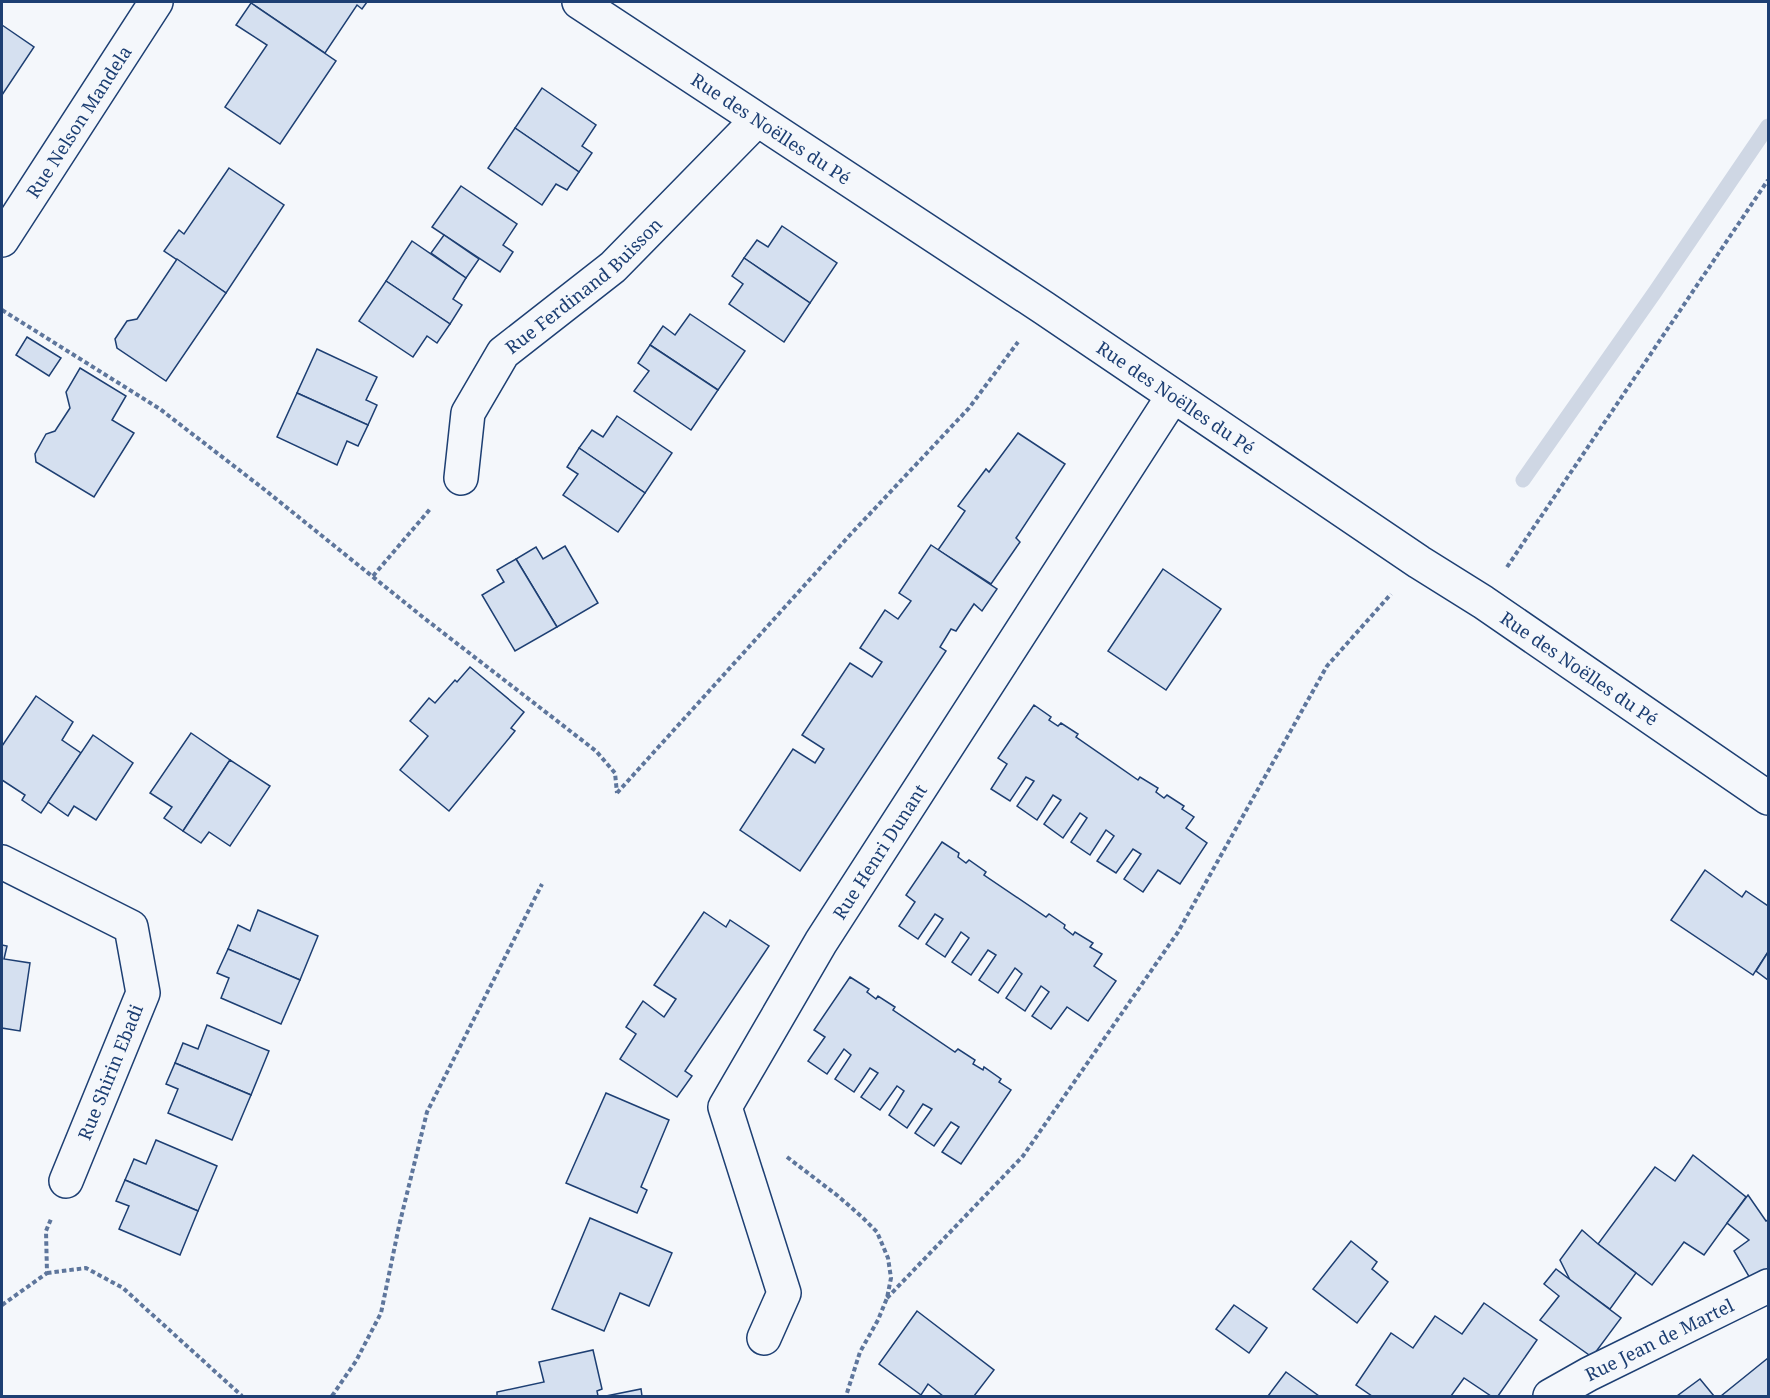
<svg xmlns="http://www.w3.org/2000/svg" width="1770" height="1398" font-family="'Noto Serif',serif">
	<rect width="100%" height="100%" fill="#f4f7fb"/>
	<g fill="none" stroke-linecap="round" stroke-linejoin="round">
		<polyline stroke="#cfd7e4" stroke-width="15" points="1523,480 1655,292 1768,126"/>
	</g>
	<g fill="#d5e0f0" stroke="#1d3f73" stroke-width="1.5">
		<polygon points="252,2 367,2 362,9 357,5 325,53 251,3"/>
		<polygon points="251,3 336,61 280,144 225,107 267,45 236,25"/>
		<polygon points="2,25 34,47 2,95"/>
		<polygon points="542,88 596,125 582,146 592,153 579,172 515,128"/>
		<polygon points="515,128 579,172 567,190 556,184 542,205 488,168"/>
		<polygon points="229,168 284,205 226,293 164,251 179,230 184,234"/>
		<polygon points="461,186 517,224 503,245 513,252 500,272 432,227"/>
		<polygon points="782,226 837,263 810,303 744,258 757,240 768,247"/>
		<polygon points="444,235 479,259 466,278 431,253"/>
		<polygon points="412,241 466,278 453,299 462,305 450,324 386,281"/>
		<polygon points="744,258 810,303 784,342 729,304 743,284 732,276"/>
		<polygon points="177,259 226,293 166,381 117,348 115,339 127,321 137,319"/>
		<polygon points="386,281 450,324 437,343 427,336 413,357 359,321"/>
		<polygon points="690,314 745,351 718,390 650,345 663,326 675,335"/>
		<polygon points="27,337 61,358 49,376 16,355"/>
		<polygon points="650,345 718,390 691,430 634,391 649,371 638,363"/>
		<polygon points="317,349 377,377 366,400 377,405 368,425 297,393"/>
		<polygon points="80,368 126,396 112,420 134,433 94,497 36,462 35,454 46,434 55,431 70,408 66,392"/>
		<polygon points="297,393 368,425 358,446 347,441 337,465 277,437"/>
		<polygon points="617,416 672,453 645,493 579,448 592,430 603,437"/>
		<polygon points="1018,433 1065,464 1016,538 1020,542 991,584 938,550 965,511 958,506 986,469 989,472"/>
		<polygon points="579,448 645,493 618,532 563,495 578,474 567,467"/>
		<polygon points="931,545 997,589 982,611 974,604 956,631 951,629 940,647 946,651 800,871 740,830 793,749 815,763 824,749 802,735 850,663 872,677 882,662 860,648 885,610 898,619 911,601 899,593"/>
		<polygon points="565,546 598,603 557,627 516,559 536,547 543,559"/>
		<polygon points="516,559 557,627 515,651 482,595 504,582 497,570"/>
		<polygon points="1163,569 1221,609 1166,690 1108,651"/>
		<polygon points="470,667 524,712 511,728 515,731 449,811 400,770 428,736 410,721 429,698 435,703 455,680 457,682"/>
		<polygon points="36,696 73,722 62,740 81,753 41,813 22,800 25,795 2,780 2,746"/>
		<polygon points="1034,705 1051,717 1049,720 1058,726 1061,723 1078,734 1076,737 1138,780 1140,777 1158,788 1156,792 1164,798 1167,795 1184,806 1182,809 1194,817 1186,828 1207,843 1180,884 1158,870 1143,892 1124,879 1141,854 1133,849 1116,873 1097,861 1114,836 1106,830 1090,855 1071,842 1087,818 1080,813 1063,838 1044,824 1061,800 1053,795 1037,820 1017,806 1034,781 1026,777 1010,801 991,789 1007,764 998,758"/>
		<polygon points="191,733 230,760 183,831 164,818 172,807 150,793"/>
		<polygon points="93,735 133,763 96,820 74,806 68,816 48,802"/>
		<polygon points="230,760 270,786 230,846 209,832 201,843 183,831"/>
		<polygon points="942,842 959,853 958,857 966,863 969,860 986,872 984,875 1046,917 1049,914 1065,925 1064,928 1073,935 1075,932 1093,943 1090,947 1102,954 1094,966 1116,981 1088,1021 1067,1007 1051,1029 1032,1016 1049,992 1041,986 1025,1011 1006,998 1022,974 1015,968 998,993 979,980 996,955 988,950 971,975 952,962 969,938 961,932 945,957 926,944 943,919 935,914 918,939 899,926 915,902 906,895"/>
		<polygon points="1705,870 1742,897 1746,891 1768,906 1768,952 1753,975 1671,920"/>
		<polygon points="258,910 318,936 300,980 228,949 238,925 250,931"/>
		<polygon points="704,912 726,927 730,920 769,946 685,1071 692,1076 677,1097 620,1059 636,1034 626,1027 643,1001 664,1017 676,999 654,985"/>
		<polygon points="2,945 7,946 4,959 30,963 20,1031 2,1028"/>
		<polygon points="228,949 300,980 281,1024 221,998 229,978 217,973"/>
		<polygon points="1768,952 1768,980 1756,971"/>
		<polygon points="850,977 869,989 867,992 876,999 878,996 895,1007 893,1010 955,1052 958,1049 975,1060 973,1064 983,1070 984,1067 1001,1079 999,1082 1011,1090 961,1164 942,1152 959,1127 951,1122 934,1146 915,1133 932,1109 923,1104 907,1128 889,1115 904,1091 897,1086 880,1110 861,1097 878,1073 870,1068 854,1092 835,1079 851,1055 844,1049 827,1074 808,1061 825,1037 814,1030"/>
		<polygon points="207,1025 269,1051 251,1095 175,1063 183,1043 198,1049"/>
		<polygon points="175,1063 251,1095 232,1140 168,1113 178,1089 166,1084"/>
		<polygon points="606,1093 669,1120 641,1187 647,1190 637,1213 566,1183"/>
		<polygon points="156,1140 217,1166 198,1211 125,1180 134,1159 146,1164"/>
		<polygon points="1693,1155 1746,1197 1704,1255 1684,1242 1652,1285 1598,1244 1655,1167 1675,1181"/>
		<polygon points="125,1180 198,1211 180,1255 119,1229 129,1206 116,1201"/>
		<polygon points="1748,1195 1766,1221 1768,1220 1768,1277 1754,1285 1734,1251 1749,1240 1727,1223"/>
		<polygon points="590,1218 672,1253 649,1306 620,1293 604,1331 552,1309"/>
		<polygon points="1582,1230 1598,1244 1636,1273 1610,1309 1570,1280 1560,1260"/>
		<polygon points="1351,1241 1377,1262 1372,1269 1388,1282 1357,1323 1313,1289"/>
		<polygon points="1556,1269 1621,1318 1592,1357 1540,1320 1559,1296 1544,1284"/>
		<polygon points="1484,1303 1537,1340 1498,1396 1491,1396 1464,1378 1451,1396 1372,1396 1356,1385 1391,1333 1413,1348 1435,1316 1462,1334"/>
		<polygon points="1234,1305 1267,1328 1249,1353 1216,1329"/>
		<polygon points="917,1311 994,1370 974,1396 943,1396 928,1384 921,1395 879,1364"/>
		<polygon points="593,1350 602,1389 597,1391 598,1396 497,1396 497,1392 544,1382 539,1362"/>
		<polygon points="1768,1358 1768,1396 1721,1396"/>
		<polygon points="1286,1372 1319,1396 1268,1396"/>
		<polygon points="1700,1379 1714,1396 1677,1396"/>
		<polygon points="641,1389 642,1396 606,1396"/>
	</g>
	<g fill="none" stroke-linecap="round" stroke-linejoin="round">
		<g stroke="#1d3f73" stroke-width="36">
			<g id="minor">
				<path id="s1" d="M579 2 1044 308 1419 562 1483 602 1768 798"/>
				<path id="s2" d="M2 240 156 2"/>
				<path id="s3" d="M461 478 468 413 503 353 613 267 757 120"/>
				<polyline points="2,862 131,927 143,993 66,1181"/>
				<path id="s4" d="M764 1338 784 1293 725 1107 821 942 1173 396"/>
				<path id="s5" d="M1550 1396 1589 1374 1768 1286"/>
			</g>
		</g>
		<g stroke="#5e769c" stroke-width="4" stroke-dasharray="4.5 3" stroke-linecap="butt">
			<polyline points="2,310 160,409 265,490 424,618 596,751 615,773 617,793"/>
			<polyline points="1507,567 1768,180"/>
			<polyline points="373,576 431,508"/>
			<polyline points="617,793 849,536 969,408 1018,342"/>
			<polyline points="787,1157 838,1196 862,1217 877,1232 888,1258 891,1278 887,1298 878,1320 860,1352 846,1396"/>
			<polyline points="47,1273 86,1268 123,1288 242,1396"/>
			<polyline points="887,1298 1023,1156 1178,932 1327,666 1391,594"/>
			<polyline points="2,1305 47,1273 46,1231 51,1219"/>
			<polyline points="332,1396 356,1361 381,1313 399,1226 427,1112 542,884"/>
		</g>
		<use href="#minor" stroke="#f4f7fb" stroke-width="33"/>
	</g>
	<g text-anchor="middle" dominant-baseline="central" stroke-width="4.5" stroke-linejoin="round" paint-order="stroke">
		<g font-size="18" fill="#1d3f73" stroke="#f4f7fb">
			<text stroke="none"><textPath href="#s2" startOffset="141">Rue Nelson Mandela</textPath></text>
			<text stroke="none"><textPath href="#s1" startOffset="230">Rue des Noëlles du Pé</textPath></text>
			<text stroke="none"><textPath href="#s3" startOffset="240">Rue Ferdinand Buisson</textPath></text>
			<text stroke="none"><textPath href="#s1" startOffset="716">Rue des Noëlles du Pé</textPath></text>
			<text stroke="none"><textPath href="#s1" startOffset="1202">Rue des Noëlles du Pé</textPath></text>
			<text stroke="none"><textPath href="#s4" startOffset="543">Rue Henri Dunant</textPath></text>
			<text transform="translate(110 1072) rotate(-68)">Rue Shirin Ebadi</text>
			<text stroke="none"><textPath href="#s5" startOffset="123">Rue Jean de Martel</textPath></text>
		</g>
	</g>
	<rect width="1770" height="1398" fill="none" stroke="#1d3f73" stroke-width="6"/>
</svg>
